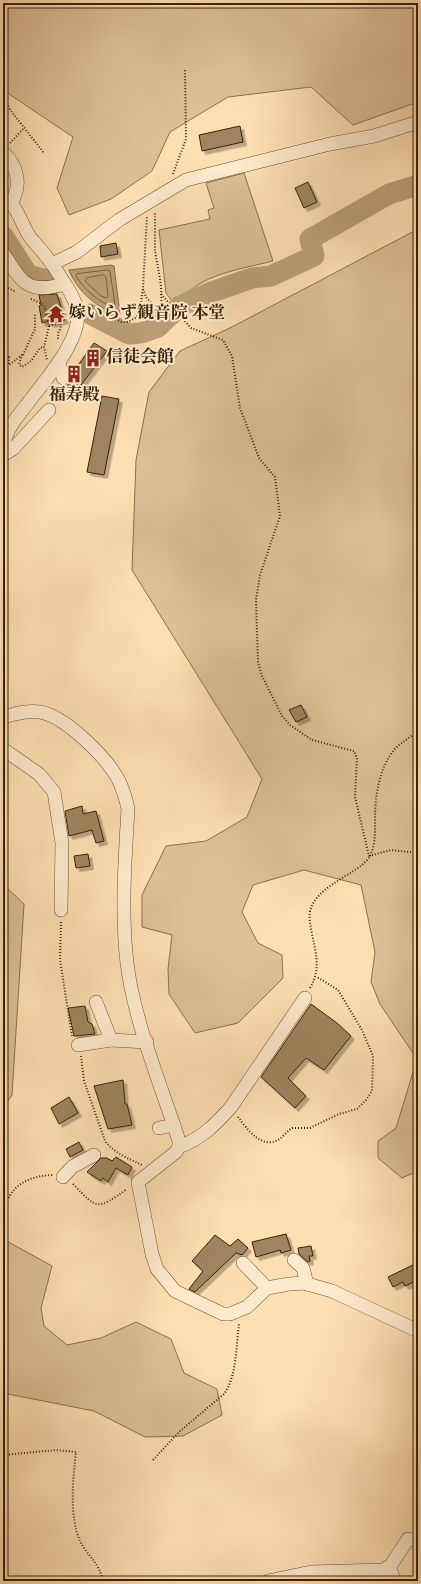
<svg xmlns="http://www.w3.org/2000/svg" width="421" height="1584" font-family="'Sorts Mill Goudy','Noto Serif JP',serif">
	<defs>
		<filter id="shadow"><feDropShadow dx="3.5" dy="3.5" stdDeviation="0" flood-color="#0004"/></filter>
	</defs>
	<rect width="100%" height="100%" fill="#fedfb2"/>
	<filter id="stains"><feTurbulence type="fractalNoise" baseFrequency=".005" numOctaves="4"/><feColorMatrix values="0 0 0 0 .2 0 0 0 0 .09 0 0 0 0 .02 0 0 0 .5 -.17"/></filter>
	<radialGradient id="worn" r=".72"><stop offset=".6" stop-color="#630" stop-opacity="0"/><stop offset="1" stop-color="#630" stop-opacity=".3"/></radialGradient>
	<g fill="#ddbf95" stroke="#8b704d">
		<polygon points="3,3 418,3 418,102 353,125 311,87 228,97 170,132 152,171 111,199 69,215 57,188 73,137 3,90"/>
		<path d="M244 173 273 261C250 267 222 271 201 283 190 289 183 297 172 301L166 293 159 230 210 219 208 210 214 208 206 183Z"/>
		<polygon points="418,229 418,1171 402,1178 378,1158 378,1141 396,1128 417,1059 380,1004 371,982 375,952 361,885 304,870 253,885 242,912 258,943 282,955 283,978 238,1023 195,1033 169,994 168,969 172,935 142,927 142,895 166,846 206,841 247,817 262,779 132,570 136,460 149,392 180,351 230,328"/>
		<polygon points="3,884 24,904 12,1095 3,1108"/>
		<polygon points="3,1239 52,1266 41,1308 44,1326 67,1345 101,1338 136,1322 171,1339 184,1373 217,1389 222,1415 183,1436 145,1437 94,1411 3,1393"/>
	</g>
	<path fill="#bb9e77" stroke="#876c49" d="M111 265 114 266 120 314C98 310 77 291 69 270Z"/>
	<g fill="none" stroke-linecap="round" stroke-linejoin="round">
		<g stroke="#7a603e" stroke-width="1">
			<path d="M108 270 110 271 115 305 113 307C97 301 85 290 76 276L77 274Z"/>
			<polygon points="104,275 106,277 108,296 107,298 101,296 85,281 87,278"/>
		</g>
		<g stroke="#bb9e77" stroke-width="21">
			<polyline points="3,236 28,275 54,282"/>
			<polyline points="90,314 129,334 141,333 158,327 180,306 206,294 252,278 271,276 314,256 310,239 389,194 418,185"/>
		</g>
	</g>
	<g fill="#9f845f" stroke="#392105" filter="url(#shadow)">
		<polygon points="240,126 243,142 202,151 199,135"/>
		<polygon points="308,182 317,202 304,208 295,188"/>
		<polygon points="116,243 118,254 101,257 100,246"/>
		<polygon points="57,294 65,320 51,324 50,321 42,323 39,306 41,305 39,295"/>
		<polygon points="94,343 107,351 81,385 67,386 71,380 69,369 76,368"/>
		<polygon points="102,396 119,399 104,475 87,472"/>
		<polygon points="301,705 307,717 296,722 289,710"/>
		<polygon points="82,806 83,814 96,811 104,841 96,843 92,830 69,836 65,811"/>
		<polygon points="88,854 90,866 76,868 74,856"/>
		<polygon points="311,1004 337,1023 351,1036 324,1070 306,1058 288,1078 306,1096 295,1108 261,1077"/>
		<polygon points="85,1006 88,1022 92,1024 95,1034 74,1036 68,1008"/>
		<polygon points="123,1080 125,1104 127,1104 132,1125 108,1129 94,1086"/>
		<polygon points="69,1097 78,1113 59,1124 51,1108"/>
		<polygon points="79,1142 83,1150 70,1157 66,1149"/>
		<polygon points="116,1157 132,1167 128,1175 116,1168 108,1182 103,1178 101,1181 87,1172 101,1158 107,1158 112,1161"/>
		<polygon points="286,1234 291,1250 281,1253 280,1250 256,1257 252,1242"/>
		<polygon points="215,1235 230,1246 238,1239 248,1248 242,1255 236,1253 195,1292 189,1289 203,1271 192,1261"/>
		<polygon points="311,1246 313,1256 309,1256 310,1261 308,1262 299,1254 298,1248"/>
		<polygon points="415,1264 418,1280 405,1286 403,1282 393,1287 388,1277"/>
	</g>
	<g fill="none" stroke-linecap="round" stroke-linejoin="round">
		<g stroke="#6a5030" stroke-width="14">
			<g id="minor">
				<path d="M3 152C18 166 22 186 11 203"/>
				<path d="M3 198C21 207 21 229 34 242 45 254 55 267 63 281 68 288 73 297 76 305 87 335 45 380 28 403 17 417 6 429 3 447"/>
				<path d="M3 253C23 284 27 294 65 284"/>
				<polyline points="52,264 77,252 119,220 186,180 330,144 374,136 418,122"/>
				<polyline points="59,362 63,378"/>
				<polyline points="3,455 13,449 49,410"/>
				<path d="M3 717C15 714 27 710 40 712 65 716 106 757 118 779 123 789 126 799 128 809 125 860 121 912 127 963 134 1021 161 1085 179 1141V1147L176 1152 138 1182 152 1254 157 1269 175 1291 223 1314H230L247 1307 267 1288 289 1284 304 1283 332 1291 418 1331"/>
				<polyline points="3,749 39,774 54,792 62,843 61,910"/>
				<polyline points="96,1002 111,1040"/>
				<polyline points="78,1045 111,1040 147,1042"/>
				<polyline points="159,1128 174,1125"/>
				<path d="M179 1147C202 1138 215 1125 231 1107L305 998"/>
				<polyline points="63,1177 72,1167 94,1155"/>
				<polyline points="294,1260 303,1268 307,1284"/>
				<polyline points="243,1263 267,1288"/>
				<polyline points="389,1567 395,1581"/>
				<polyline points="268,1581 311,1572 383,1570 391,1565 408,1539 418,1541"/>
			</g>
		</g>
		<g stroke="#392105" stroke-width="2" stroke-dasharray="1 2" stroke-linecap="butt">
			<polyline points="4,98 11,111 44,153"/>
			<polyline points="10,143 24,128"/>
			<polyline points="173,174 186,139 185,70"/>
			<polyline points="3,285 16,292"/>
			<polyline points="143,289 146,297 156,308 155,316"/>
			<polyline points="161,294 191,328 223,340 232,356 240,408 259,458 275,477 280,516 260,575 256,600 258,662 262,676 282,716 290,725 312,740 354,751 357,758 355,797 369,856"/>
			<polyline points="31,299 44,305 49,326 44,347 47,360"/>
			<polyline points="89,305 121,322 128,322 137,317 140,309 143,288 147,216"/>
			<path d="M139 314 141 317 152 319C170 311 157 266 155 251 155 238 155 225 155 213"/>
			<polyline points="49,326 60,323 61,328 58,333 58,339"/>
			<polyline points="23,355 35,329 35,313"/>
			<polyline points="3,359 9,357 9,365 22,355 19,364 22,367 31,361 40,348 44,347"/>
			<polyline points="369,856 391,850 418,853"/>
			<polyline points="61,922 60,960 72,1036"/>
			<path d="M310 988C322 968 315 951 311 929 310 923 309 917 310 911 317 884 360 874 370 856 376 844 375 830 375 817 375 795 380 767 394 750 400 743 411 737 418 731"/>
			<path d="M81 1056 84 1081 105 1141C114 1153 129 1159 142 1165"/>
			<path d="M238 1117C247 1129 261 1149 278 1140 283 1137 287 1131 292 1128H310L339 1114 357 1109 366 1100 372 1091 373 1056 362 1030 338 990 317 977"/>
			<path d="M73 1184C98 1210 97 1210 127 1189"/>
			<path d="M3 1212C10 1186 26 1176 53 1175"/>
			<path d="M3 1455 56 1450 76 1452C73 1479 69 1516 80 1541 88 1557 99 1562 103 1581"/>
			<path d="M153 1460 179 1432 224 1394C237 1376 236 1346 239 1324"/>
		</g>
		<use href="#minor" stroke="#feeacd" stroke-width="13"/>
	</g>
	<defs>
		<g id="temple-bare" transform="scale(1.38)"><path d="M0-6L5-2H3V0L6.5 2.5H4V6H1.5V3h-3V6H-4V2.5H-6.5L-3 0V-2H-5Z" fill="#8f2418" stroke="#feeacd" stroke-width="2.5" paint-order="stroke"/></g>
		<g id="building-bare" transform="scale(1.38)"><path d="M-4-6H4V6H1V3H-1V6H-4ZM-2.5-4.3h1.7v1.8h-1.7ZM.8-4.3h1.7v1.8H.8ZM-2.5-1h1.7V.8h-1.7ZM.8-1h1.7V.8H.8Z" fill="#8f2418" stroke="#feeacd" stroke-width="2.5" paint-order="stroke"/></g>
	</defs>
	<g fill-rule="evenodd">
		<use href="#temple-bare" x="56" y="314"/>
		<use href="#building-bare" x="93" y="358"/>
		<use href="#building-bare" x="74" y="374"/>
	</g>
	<g text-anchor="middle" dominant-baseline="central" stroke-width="4" stroke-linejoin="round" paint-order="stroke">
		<g font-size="17" font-weight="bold" fill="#392105" stroke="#feeacd" text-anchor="start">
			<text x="69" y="314">嫁いらず観音院 本堂</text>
			<text x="106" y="358">信徒会館</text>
			<text x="74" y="396" text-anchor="middle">福寿殿</text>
		</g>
	</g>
	<rect width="421" height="1584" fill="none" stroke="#fedfb2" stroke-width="16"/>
	<rect x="4" y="4" width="413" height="1576" fill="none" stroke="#392105" stroke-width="2"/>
	<rect x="8" y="8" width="405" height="1568" fill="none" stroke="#392105"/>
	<rect width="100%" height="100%" filter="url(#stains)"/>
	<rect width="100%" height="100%" fill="url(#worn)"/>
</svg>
